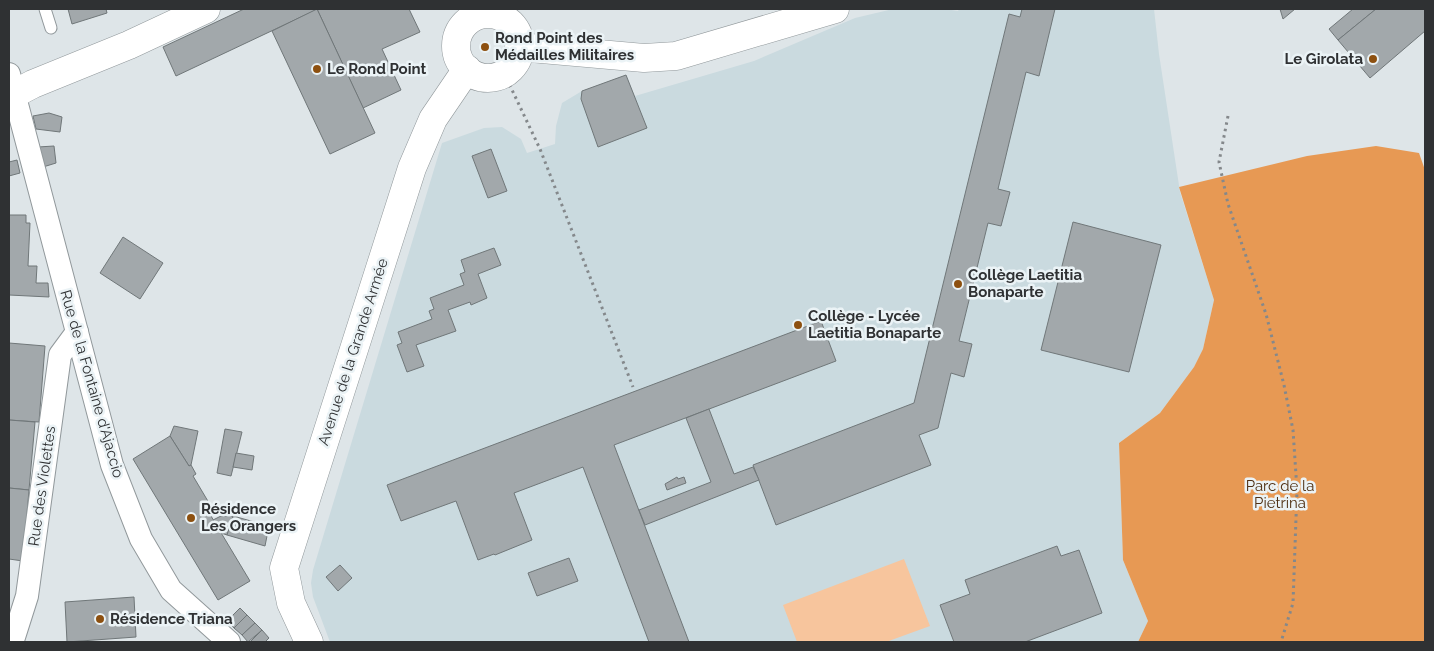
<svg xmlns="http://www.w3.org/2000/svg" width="1434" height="651" font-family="Raleway,sans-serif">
	<rect width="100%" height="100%" fill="#dee5e8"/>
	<polygon fill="#cadadf" points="893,9 945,9 958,11 959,9 1154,9 1159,54 1180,192 1214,300 1203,349 1194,367 1160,413 1119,443 1123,560 1148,621 1138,642 330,642 313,597 311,583 313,570 442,143 484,128 502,127 521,139 527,153 555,144 556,126 562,103 582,91 626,75 635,96 754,61 855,18"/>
	<polygon fill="#f7c59d" points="904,559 930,626 886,642 797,642 783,605"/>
	<polygon fill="#e79954" points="1376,146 1419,153 1425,170 1425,642 1138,642 1148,621 1123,560 1119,443 1160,413 1194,367 1203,349 1214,300 1179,187 1307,156"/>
	<g fill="#a2a8ab" stroke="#707779">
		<polygon points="68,9 106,9 107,13 72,24"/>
		<polygon points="244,9 318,9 176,76 163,47"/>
		<polygon points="317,9 409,9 420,32 382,49 401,90 363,108"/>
		<polygon points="317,9 375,133 330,154 272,31"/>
		<polygon points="1022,9 1055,9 1039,76 1026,72 998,189 1010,192 1001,226 988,223 959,341 972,344 964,377 951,373 938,428 919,435 931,465 776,525 753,465 914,403 1009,14 1020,17"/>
		<polygon points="1280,9 1295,9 1283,19"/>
		<polygon points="1353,9 1376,9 1338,40 1329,29"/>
		<polygon points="1376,9 1425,9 1425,31 1370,78 1338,40"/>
		<polygon points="626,75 647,128 598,147 581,99 582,91"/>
		<polygon points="49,113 62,117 60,132 36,129 33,116"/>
		<polygon points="54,146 56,163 43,167 38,147"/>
		<polygon points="491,149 507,191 488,198 472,156"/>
		<polygon points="17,160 20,173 9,176 9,162"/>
		<polygon points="9,215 26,215 26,223 30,223 28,266 37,266 36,283 48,283 49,297 9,295"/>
		<polygon points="1073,222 1161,245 1129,372 1041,350"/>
		<polygon points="123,237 163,263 140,299 100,273"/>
		<polygon points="494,248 501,265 478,274 487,298 471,305 470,302 448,310 456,331 416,345 424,366 407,372 397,345 402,343 398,332 432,319 429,311 434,309 430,298 464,285 460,274 465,272 461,260"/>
		<polygon points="821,321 836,361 614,445 689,642 649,642 583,467 514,493 532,540 495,555 494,554 478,560 456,501 401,521 387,485"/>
		<polygon points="9,343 45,346 39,422 9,420"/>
		<polygon points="709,409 734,474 753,467 759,480 645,525 639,510 711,482 686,418"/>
		<polygon points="9,420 35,422 29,490 9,488"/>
		<polygon points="174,426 198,431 191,465 189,466 170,436"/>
		<polygon points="225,429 242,432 231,476 217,473"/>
		<polygon points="170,436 189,466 191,465 196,474 193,476 215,513 211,516 250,581 218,600 133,459"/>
		<polygon points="236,453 254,456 252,470 233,467"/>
		<polygon points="677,477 678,479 684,477 686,483 667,490 665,484"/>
		<polygon points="9,488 29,490 23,561 9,559"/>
		<polygon points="221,516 233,516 227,535 221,533 213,520"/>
		<polygon points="233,516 269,526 265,546 227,535"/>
		<polygon points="1057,546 1061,556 1079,550 1102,613 1025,642 954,642 940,605 970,594 965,580"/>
		<polygon points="569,558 578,581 537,596 528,573"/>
		<polygon points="340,565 352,578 338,591 326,577"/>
		<polygon points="134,597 136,637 67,642 65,602"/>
		<polygon points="240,608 247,615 234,628 227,621"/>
		<polygon points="247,615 255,623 242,635 234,628"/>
		<polygon points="255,623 262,630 248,642 242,635"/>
		<polygon points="262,630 269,638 265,642 250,642"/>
	</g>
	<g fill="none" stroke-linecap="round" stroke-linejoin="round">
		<g stroke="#91989b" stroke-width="13">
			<polyline id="service" points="45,9 51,28"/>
		</g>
		<g stroke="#91989b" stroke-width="24">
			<g id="minor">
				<polyline points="9,74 112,465 141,539 171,590 229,642"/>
				<polyline points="9,642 14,637 27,596 60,355 77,332"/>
			</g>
		</g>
		<g stroke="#91989b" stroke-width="29">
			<polyline id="tertiary" points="9,104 14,94 33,84 129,45 206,9"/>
		</g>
		<g stroke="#91989b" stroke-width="29">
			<g id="secondary">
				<circle cx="488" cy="46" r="32"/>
				<polyline points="519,47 644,58 676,56 835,9"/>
				<polyline points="309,642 291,603 284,568 412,168 433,119 467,69"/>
			</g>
		</g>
		<g stroke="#84888b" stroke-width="3" stroke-dasharray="2.5 4" stroke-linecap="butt">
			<polyline points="504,73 540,149 633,387"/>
			<polyline points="1228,116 1219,162 1228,204 1266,314 1284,385 1293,430 1297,490 1293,603 1281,642"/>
		</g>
		<use href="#service" stroke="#fff" stroke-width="11"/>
		<use href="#minor" stroke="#fff" stroke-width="22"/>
		<use href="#tertiary" stroke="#fff" stroke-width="28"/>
		<use href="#secondary" stroke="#fff" stroke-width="28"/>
	</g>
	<g fill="#8d5010" stroke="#ebf3f6" stroke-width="2">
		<circle cx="485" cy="47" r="5"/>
		<circle cx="1373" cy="59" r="5"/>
		<circle cx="317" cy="69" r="5"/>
		<circle cx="958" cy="284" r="5"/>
		<circle cx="798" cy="325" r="5"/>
		<circle cx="191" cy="518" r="5"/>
		<circle cx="100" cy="619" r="5"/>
	</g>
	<g text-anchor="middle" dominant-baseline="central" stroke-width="5" stroke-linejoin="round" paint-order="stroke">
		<g font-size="15" font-weight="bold" fill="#2f3133" stroke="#ebf3f6" text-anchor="start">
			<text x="495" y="38">Rond Point des<tspan x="495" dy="17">Médailles Militaires</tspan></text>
			<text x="1363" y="59" text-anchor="end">Le Girolata</text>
			<text x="327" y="69">Le Rond Point</text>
			<text x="968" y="275">Collège Laetitia<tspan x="968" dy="17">Bonaparte</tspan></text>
			<text x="808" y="316">Collège - Lycée<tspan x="808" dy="17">Laetitia Bonaparte</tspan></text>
			<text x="201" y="509">Résidence<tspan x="201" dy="17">Les Orangers</tspan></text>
			<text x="110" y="619">Résidence Triana</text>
		</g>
		<g font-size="15" fill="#2f3133" stroke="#ebf3f6">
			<text transform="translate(353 352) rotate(-72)">Avenue de la Grande Armée</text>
			<text transform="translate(92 384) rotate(74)">Rue de la Fontaine d'Ajaccio</text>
			<text transform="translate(42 486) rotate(-82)">Rue des Violettes</text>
		</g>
		<g font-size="15" fill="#4e2f12" stroke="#ebf3f6">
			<text x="1280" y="486">Parc de la<tspan x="1280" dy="17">Pietrina</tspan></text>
		</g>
	</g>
	<rect width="1434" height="651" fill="none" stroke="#2f3133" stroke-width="20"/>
</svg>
